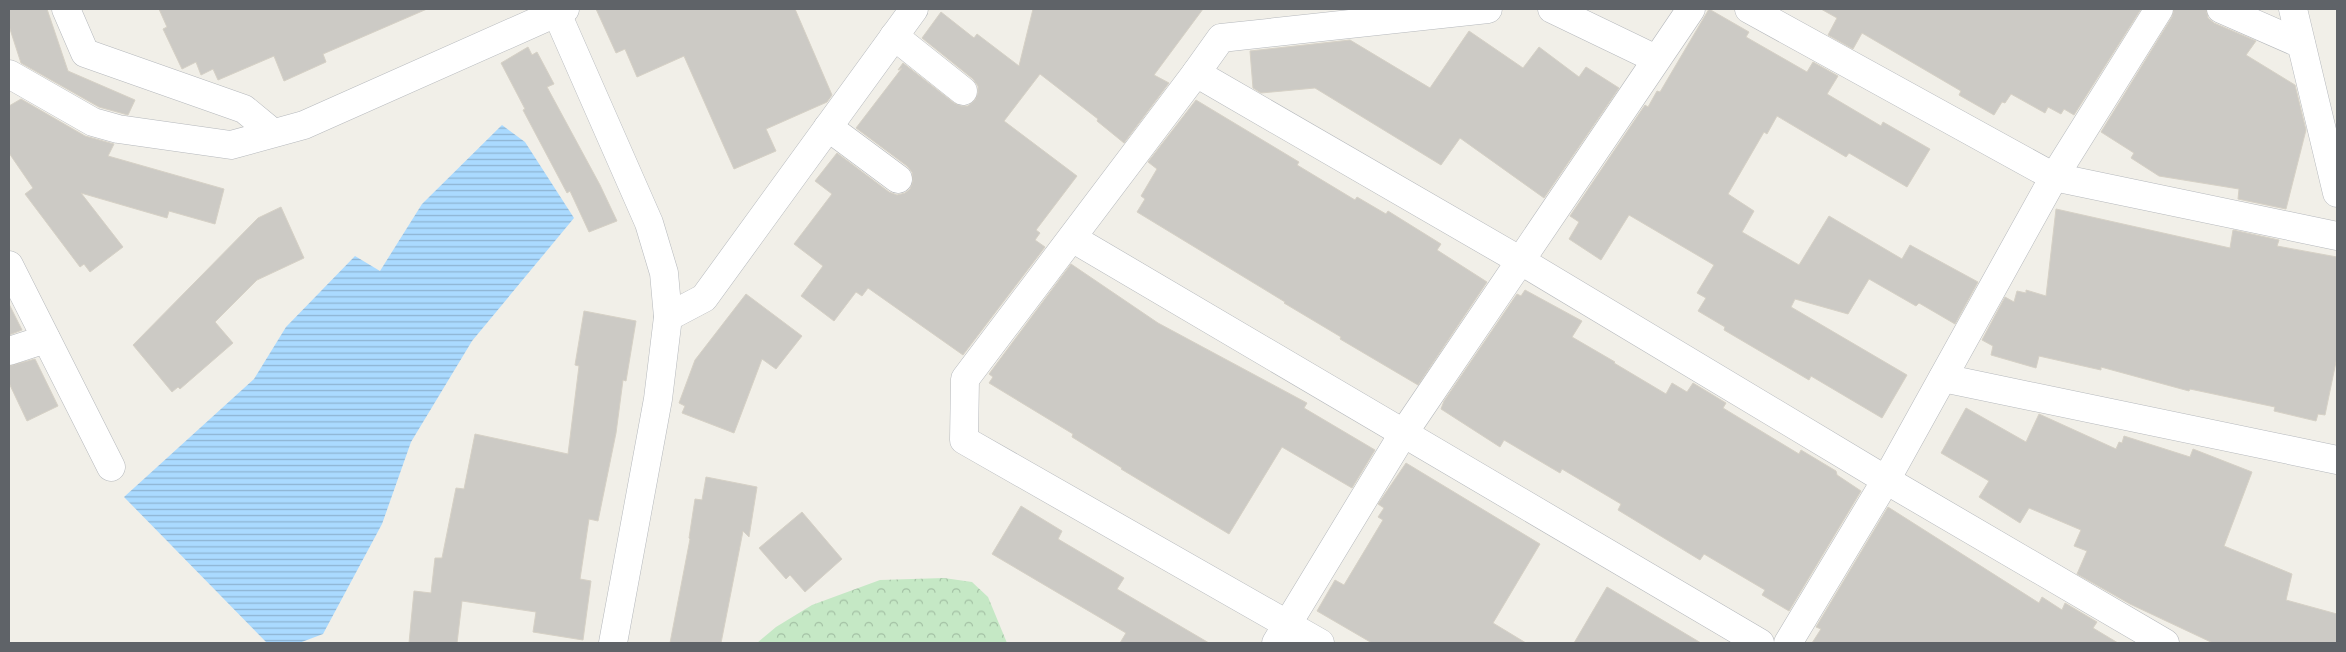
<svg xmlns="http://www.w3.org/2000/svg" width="2346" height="652" font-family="Poppins,sans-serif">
	<defs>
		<pattern id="forest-crowns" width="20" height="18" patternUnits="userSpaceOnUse" patternTransform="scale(1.25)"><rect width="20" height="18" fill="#c5e8c5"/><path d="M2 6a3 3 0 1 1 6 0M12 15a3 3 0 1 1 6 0" fill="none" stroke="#a3c0a4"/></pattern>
		<pattern id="water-rules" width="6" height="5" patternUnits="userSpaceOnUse" patternTransform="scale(1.25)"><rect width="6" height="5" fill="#aadaff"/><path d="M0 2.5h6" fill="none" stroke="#8eb4d2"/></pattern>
	</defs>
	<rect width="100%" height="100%" fill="#f1efe8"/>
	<polygon fill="url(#forest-crowns)" points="944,578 972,582 988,597 1007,643 757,643 776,627 812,605 880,580"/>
	<polygon fill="url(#water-rules)" points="502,125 525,142 574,218 472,341 411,442 382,524 323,634 299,643 267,643 124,497 254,379 286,327 355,256 380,271 422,204"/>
	<g fill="#cccac5" stroke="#d6d1c6">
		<polygon points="9,9 47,9 68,71 135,100 128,115 99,107 21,63 9,26"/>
		<polygon points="159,9 427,9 323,54 326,62 284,81 274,56 218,80 213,69 201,75 196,62 182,69 163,29 167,27"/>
		<polygon points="596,9 795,9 832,95 827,102 766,129 776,151 734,169 684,56 637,77 625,49 616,53"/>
		<polygon points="1033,9 1203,9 1154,75 1169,83 1124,143 1097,121 1098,119 1040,74 1004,121 1077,176 1036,230 1040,233 1035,240 1045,247 963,355 868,288 862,296 856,292 834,321 801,296 823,266 794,244 832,194 815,181 837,153 889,192 897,195 905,193 910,189 913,181 912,172 907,166 856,128 902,68 898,70 903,63 954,103 961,106 968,106 975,100 978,93 978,86 973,79 922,38 941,12 974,38 977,34 1019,66"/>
		<polygon points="1709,9 1749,32 1746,37 1807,72 1813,62 1838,76 1827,94 1881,126 1883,122 1930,149 1907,187 1849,153 1846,157 1777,116 1767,134 1764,132 1728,194 1754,211 1742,232 1799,265 1829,216 1902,259 1910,245 1978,282 1955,324 1919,303 1916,306 1869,279 1848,314 1795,299 1791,307 1907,375 1882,418 1811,376 1809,380 1724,330 1725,327 1698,311 1706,298 1697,293 1714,265 1629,215 1601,260 1569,239 1579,222 1570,216 1645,105 1648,107 1657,91 1660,92"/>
		<polygon points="1821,9 2141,9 2074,115 2064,109 2061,114 2048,107 2045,113 2011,94 2005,103 2002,102 1994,115 1959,95 1961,91 1862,33 1853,49 1828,35 1837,18"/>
		<polygon points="2174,9 2206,9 2208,18 2214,23 2256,41 2246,55 2295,85 2306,130 2286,209 2238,199 2239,189 2159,176 2131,158 2134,153 2101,132 2172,17"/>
		<polygon points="1469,31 1523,68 1539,47 1579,77 1586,67 1619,88 1544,198 1460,138 1441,165 1315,88 1261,93 1253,88 1250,51 1350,40 1430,88"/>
		<polygon points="528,47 532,55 537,52 554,84 547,87 600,185 617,221 589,232 570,191 567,193 523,110 525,109 501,63"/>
		<polygon points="21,99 85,136 114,144 108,156 224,189 215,224 169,211 167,218 81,193 123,247 90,272 84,264 80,267 25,194 33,188 9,153 9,106"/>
		<polygon points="1196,100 1299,162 1297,165 1355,200 1357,197 1386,214 1388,211 1441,244 1437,250 1487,282 1418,385 1340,339 1341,337 1284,303 1285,302 1137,212 1145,199 1141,196 1157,169 1148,162"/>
		<polygon points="281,207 304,258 257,280 215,322 233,343 180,389 178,387 172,392 133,345 258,218"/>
		<polygon points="2056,209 2230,248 2233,230 2279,240 2277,246 2337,257 2337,357 2325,415 2318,414 2316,421 2274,411 2275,407 2190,389 2189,391 2101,367 2101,370 2039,356 2036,368 1991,355 1993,346 1982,340 2005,297 2014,302 2017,291 2026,293 2026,290 2046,296"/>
		<polygon points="1071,264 1158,323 1307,403 1304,408 1375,450 1352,488 1282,447 1229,534 1121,469 1122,468 1072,437 1073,434 989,383 993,377 989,374"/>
		<polygon points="1525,290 1582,321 1572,337 1615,362 1614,363 1666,394 1672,383 1687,392 1693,383 1726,403 1723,408 1799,454 1801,450 1836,471 1837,475 1861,491 1789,611 1762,595 1765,590 1704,554 1700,560 1618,510 1621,504 1562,469 1560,473 1504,440 1500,447 1441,409 1444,401 1517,294 1521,296"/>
		<polygon points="746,294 802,336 776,369 762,359 734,433 682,413 685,406 679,403 695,360"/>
		<polygon points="9,304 22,330 9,335"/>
		<polygon points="584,311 636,321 626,381 623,380 616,433 598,521 589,519 580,579 591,581 583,640 533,632 536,612 462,601 457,643 409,643 414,591 431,593 435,558 442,558 456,488 464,489 475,434 568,454 579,366 575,365"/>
		<polygon points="35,359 58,406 27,421 9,383 9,366"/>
		<polygon points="1966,408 2026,442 2039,414 2116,449 2119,442 2122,443 2124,436 2190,457 2193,449 2252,472 2224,546 2292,574 2286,600 2337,614 2337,643 2213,643 2130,604 2077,574 2087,551 2074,546 2081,530 2029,508 2020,523 1979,497 1989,481 1941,453"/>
		<polygon points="1406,463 1540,544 1493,623 1526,643 1372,643 1317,611 1335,580 1344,585 1383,520 1378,517 1384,508 1378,504"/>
		<polygon points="706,477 757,487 749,537 743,531 721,643 670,643 690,539 689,538 695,499 702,500"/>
		<polygon points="1021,506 1062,531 1058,539 1124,578 1117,589 1209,643 1120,643 1126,633 992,554"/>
		<polygon points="1888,507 2039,603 2042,597 2062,610 2065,603 2097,622 2093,628 2118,643 1812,643 1821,629 1816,627"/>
		<polygon points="802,512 842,559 805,592 790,575 786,579 759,548"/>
		<polygon points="1607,587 1701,643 1574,643"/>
	</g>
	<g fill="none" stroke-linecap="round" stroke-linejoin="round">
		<g stroke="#b5b8bc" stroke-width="29">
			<g id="minor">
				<polyline points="66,9 85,53 244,109 272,132"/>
				<polyline points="1552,9 1656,59"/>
				<polyline points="1749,9 2054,177 2337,236"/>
				<polyline points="2221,9 2301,44"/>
				<polyline points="2293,9 2337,193"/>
				<polyline points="894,36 963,91"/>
				<polyline points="1196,73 1221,38 1488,9"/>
				<polyline points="9,74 93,122 118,129 231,145 304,125 565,9"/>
				<polyline points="828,127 898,179"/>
				<polyline points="1072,238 1760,643"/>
				<polyline points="9,265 111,467"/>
				<polyline points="9,351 46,339"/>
				<polyline points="1943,378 2337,460"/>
				<polyline points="613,643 658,399 668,317 704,298 914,9"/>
				<polyline points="1276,643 1403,434 1691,9"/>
				<polyline points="1320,643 964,440 965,379 1196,73 1521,261 1886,480 2165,643"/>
				<polyline points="1788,643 1886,480 2054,177 2159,9"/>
			</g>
		</g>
		<g stroke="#b5b8bc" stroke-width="29">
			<polyline id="tertiary" points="555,9 649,223 664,273 668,317"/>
		</g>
		<use href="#minor" stroke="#fff" stroke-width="28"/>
		<use href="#tertiary" stroke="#fff" stroke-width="28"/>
	</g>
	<rect width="2346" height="652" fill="none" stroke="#5f6368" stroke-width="20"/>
</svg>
